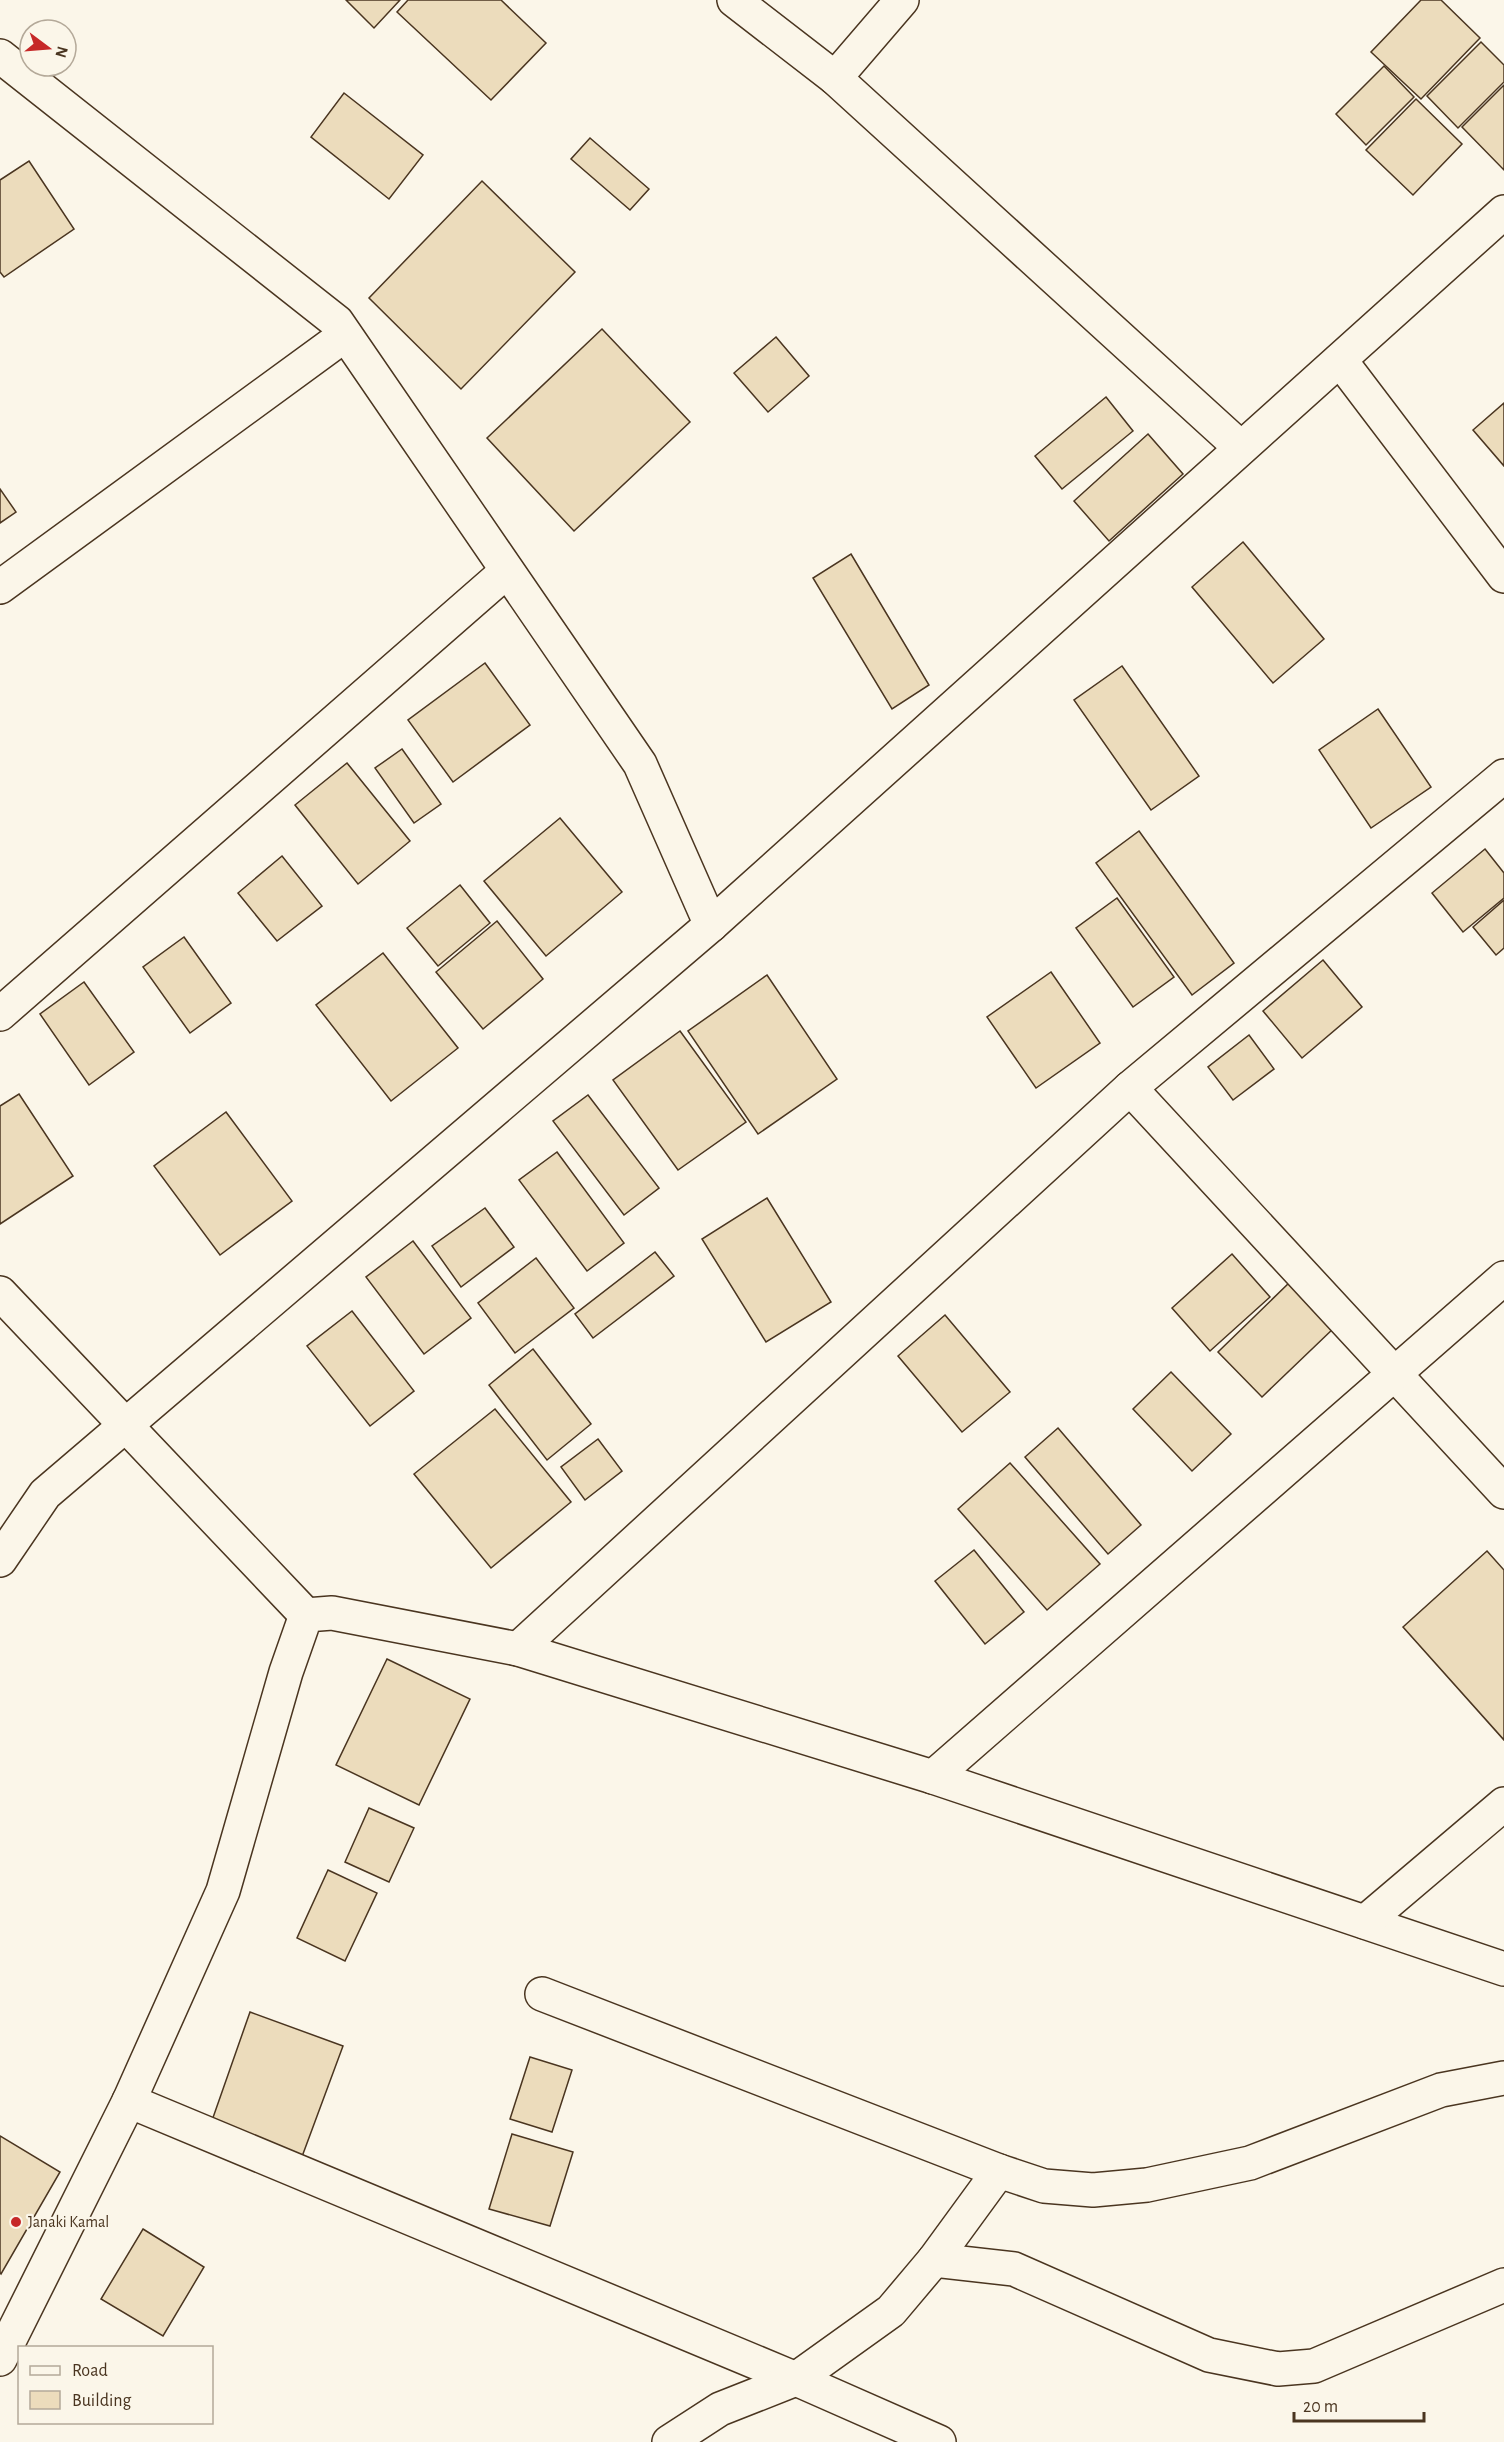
<svg xmlns="http://www.w3.org/2000/svg" width="1504" height="2442" font-family="'Alegreya Sans',sans-serif">
	<rect width="100%" height="100%" fill="#fbf6e9"/>
	<g fill="#ecdcbc" stroke="#4a3520" stroke-width="1.5">
		<polygon points="346,0 400,0 374,28"/>
		<polygon points="408,0 501,0 546,43 491,100 397,12"/>
		<polygon points="1421,0 1441,0 1480,38 1421,99 1371,52"/>
		<polygon points="1481,42 1504,65 1504,82 1458,128 1427,96"/>
		<polygon points="1384,66 1414,97 1366,145 1336,114"/>
		<polygon points="1504,85 1504,170 1462,127"/>
		<polygon points="344,93 423,155 389,199 311,137"/>
		<polygon points="1416,99 1462,144 1413,195 1366,150"/>
		<polygon points="590,138 649,189 630,210 571,159"/>
		<polygon points="29,161 74,229 4,277 0,272 0,180"/>
		<polygon points="482,181 575,272 461,389 369,298"/>
		<polygon points="602,329 690,422 574,531 487,438"/>
		<polygon points="776,337 809,376 768,412 734,373"/>
		<polygon points="1106,397 1133,431 1062,489 1035,456"/>
		<polygon points="1504,403 1504,466 1473,430"/>
		<polygon points="1148,434 1183,474 1109,541 1074,501"/>
		<polygon points="0,489 16,512 0,523"/>
		<polygon points="1243,542 1324,639 1273,683 1192,587"/>
		<polygon points="851,554 929,685 892,709 813,578"/>
		<polygon points="485,663 530,725 453,782 408,720"/>
		<polygon points="1122,666 1199,776 1151,810 1074,700"/>
		<polygon points="1378,709 1431,787 1371,828 1319,750"/>
		<polygon points="402,749 441,804 414,823 375,768"/>
		<polygon points="347,763 410,841 358,884 295,805"/>
		<polygon points="560,818 622,892 546,956 484,881"/>
		<polygon points="1139,831 1234,963 1192,995 1096,863"/>
		<polygon points="1485,849 1504,873 1504,898 1463,932 1432,893"/>
		<polygon points="282,856 322,906 277,941 238,893"/>
		<polygon points="460,885 490,923 438,966 407,928"/>
		<polygon points="1117,898 1174,977 1133,1007 1076,928"/>
		<polygon points="1504,900 1504,948 1496,955 1473,927"/>
		<polygon points="497,921 543,979 483,1029 436,972"/>
		<polygon points="184,937 231,1003 190,1033 143,967"/>
		<polygon points="383,953 458,1048 391,1101 316,1005"/>
		<polygon points="1323,960 1362,1007 1302,1058 1263,1011"/>
		<polygon points="1051,972 1100,1043 1036,1088 987,1017"/>
		<polygon points="767,975 837,1079 758,1134 688,1031"/>
		<polygon points="84,982 134,1052 89,1085 40,1014"/>
		<polygon points="680,1031 746,1122 678,1170 613,1080"/>
		<polygon points="1249,1035 1274,1069 1233,1100 1208,1067"/>
		<polygon points="19,1094 73,1176 0,1224 0,1106"/>
		<polygon points="588,1095 659,1188 624,1215 553,1121"/>
		<polygon points="226,1112 292,1201 220,1255 154,1166"/>
		<polygon points="557,1152 624,1243 587,1271 519,1180"/>
		<polygon points="767,1198 831,1302 766,1342 702,1239"/>
		<polygon points="485,1208 514,1247 461,1287 432,1246"/>
		<polygon points="413,1241 471,1318 424,1354 366,1277"/>
		<polygon points="655,1252 674,1276 593,1338 575,1314"/>
		<polygon points="1232,1254 1270,1297 1210,1351 1172,1308"/>
		<polygon points="536,1258 574,1308 515,1353 478,1303"/>
		<polygon points="1292,1280 1336,1326 1262,1397 1218,1352"/>
		<polygon points="352,1311 414,1391 370,1426 307,1346"/>
		<polygon points="945,1315 1010,1392 962,1432 898,1356"/>
		<polygon points="533,1349 591,1424 547,1460 489,1385"/>
		<polygon points="1171,1372 1231,1434 1192,1471 1133,1409"/>
		<polygon points="495,1409 571,1502 491,1568 414,1474"/>
		<polygon points="1058,1428 1141,1525 1108,1554 1025,1457"/>
		<polygon points="598,1439 622,1471 585,1500 561,1467"/>
		<polygon points="1010,1463 1100,1564 1047,1610 958,1509"/>
		<polygon points="974,1550 1024,1612 985,1644 935,1581"/>
		<polygon points="1487,1551 1504,1570 1504,1740 1403,1627"/>
		<polygon points="387,1659 470,1699 419,1805 336,1765"/>
		<polygon points="369,1808 414,1828 389,1882 345,1862"/>
		<polygon points="328,1870 377,1893 345,1961 297,1938"/>
		<polygon points="250,2012 343,2046 300,2162 209,2129"/>
		<polygon points="530,2057 572,2070 552,2132 510,2119"/>
		<polygon points="512,2134 573,2152 550,2226 489,2209"/>
		<polygon points="0,2136 60,2172 1,2274 0,2273"/>
		<polygon points="143,2229 204,2267 163,2336 101,2299"/>
	</g>
	<g fill="none" stroke-linecap="round" stroke-linejoin="round">
		<g stroke="#4a3520" stroke-width="36">
			<g id="street">
				<polyline points="734,0 835,78 1241,448"/>
				<polyline points="0,56 337,322 640,764 711,925"/>
				<polyline points="835,78 902,0"/>
				<polyline points="1340,360 1504,576"/>
				<polyline points="0,587 345,335"/>
				<polyline points="0,1014 507,571"/>
				<polyline points="1130,1088 1504,776"/>
				<polyline points="0,1293 306,1615"/>
				<polyline points="0,1560 45,1494 711,925 1504,212"/>
				<polyline points="518,1649 1130,1088 1504,1492"/>
				<polyline points="933,1777 1504,1969"/>
				<polyline points="1365,1922 1504,1804"/>
				<polyline points="542,1994 999,2171"/>
				<polyline points="129,2101 796,2379 939,2442"/>
				<polyline points="934,2260 1014,2269 1209,2355 1278,2369 1314,2366 1504,2285"/>
				<polyline points="0,2359 129,2101 223,1891 286,1672 306,1615 332,1613 518,1649 933,1777 1504,1278"/>
				<polyline points="669,2442 720,2409 796,2379 891,2311 934,2260 999,2171 1044,2186 1093,2190 1147,2185 1250,2163 1441,2090 1504,2078"/>
			</g>
		</g>
		<use href="#street" stroke="#fbf6e9" stroke-width="33"/>
	</g>
	<circle fill="#c62828" stroke="#fbf6e9" stroke-width="2" cx="16" cy="2222" r="6"/>
	<g text-anchor="middle" dominant-baseline="central" stroke-width="4.5" stroke-linejoin="round" paint-order="stroke">
		<g font-size="16" fill="#4a3520" stroke="#fbf6e9" text-anchor="start">
			<text x="28" y="2222">Janaki Kamal</text>
		</g>
	</g>
	<rect x="18" y="2346" width="195" height="78" fill="#fbf6e9" stroke="#b4a999" stroke-width="1.5"/>
	<rect x="30" y="2366" width="30" height="9" fill="#fbf6e9" stroke="#b4a999" stroke-width="1.5"/>
	<text x="72" y="2376" font-size="18" fill="#4a3520">Road</text>
	<rect x="30" y="2391" width="30" height="18" fill="#ecdcbc" stroke="#b4a999" stroke-width="1.5"/>
	<text x="72" y="2406" font-size="18" fill="#4a3520">Building</text>
	<g transform="translate(48 48) rotate(106)"><circle r="28" fill="#fbf6e9" stroke="#b4a999" stroke-width="1.5"/>
	<path d="M0-4.5L10 22L0 15L-10 22Z" fill="#c62828"/>
	<text y="-9" font-size="16" font-weight="bold" text-anchor="middle" fill="#4a3520">N</text>
	</g>
	<path d="M1294 2412v9h130v-9" fill="none" stroke="#4a3520" stroke-width="3"/>
	<text x="1303" y="2412" font-size="18" fill="#4a3520" stroke="#fbf6e9" stroke-width="4.5" paint-order="stroke">20 m</text>
</svg>
